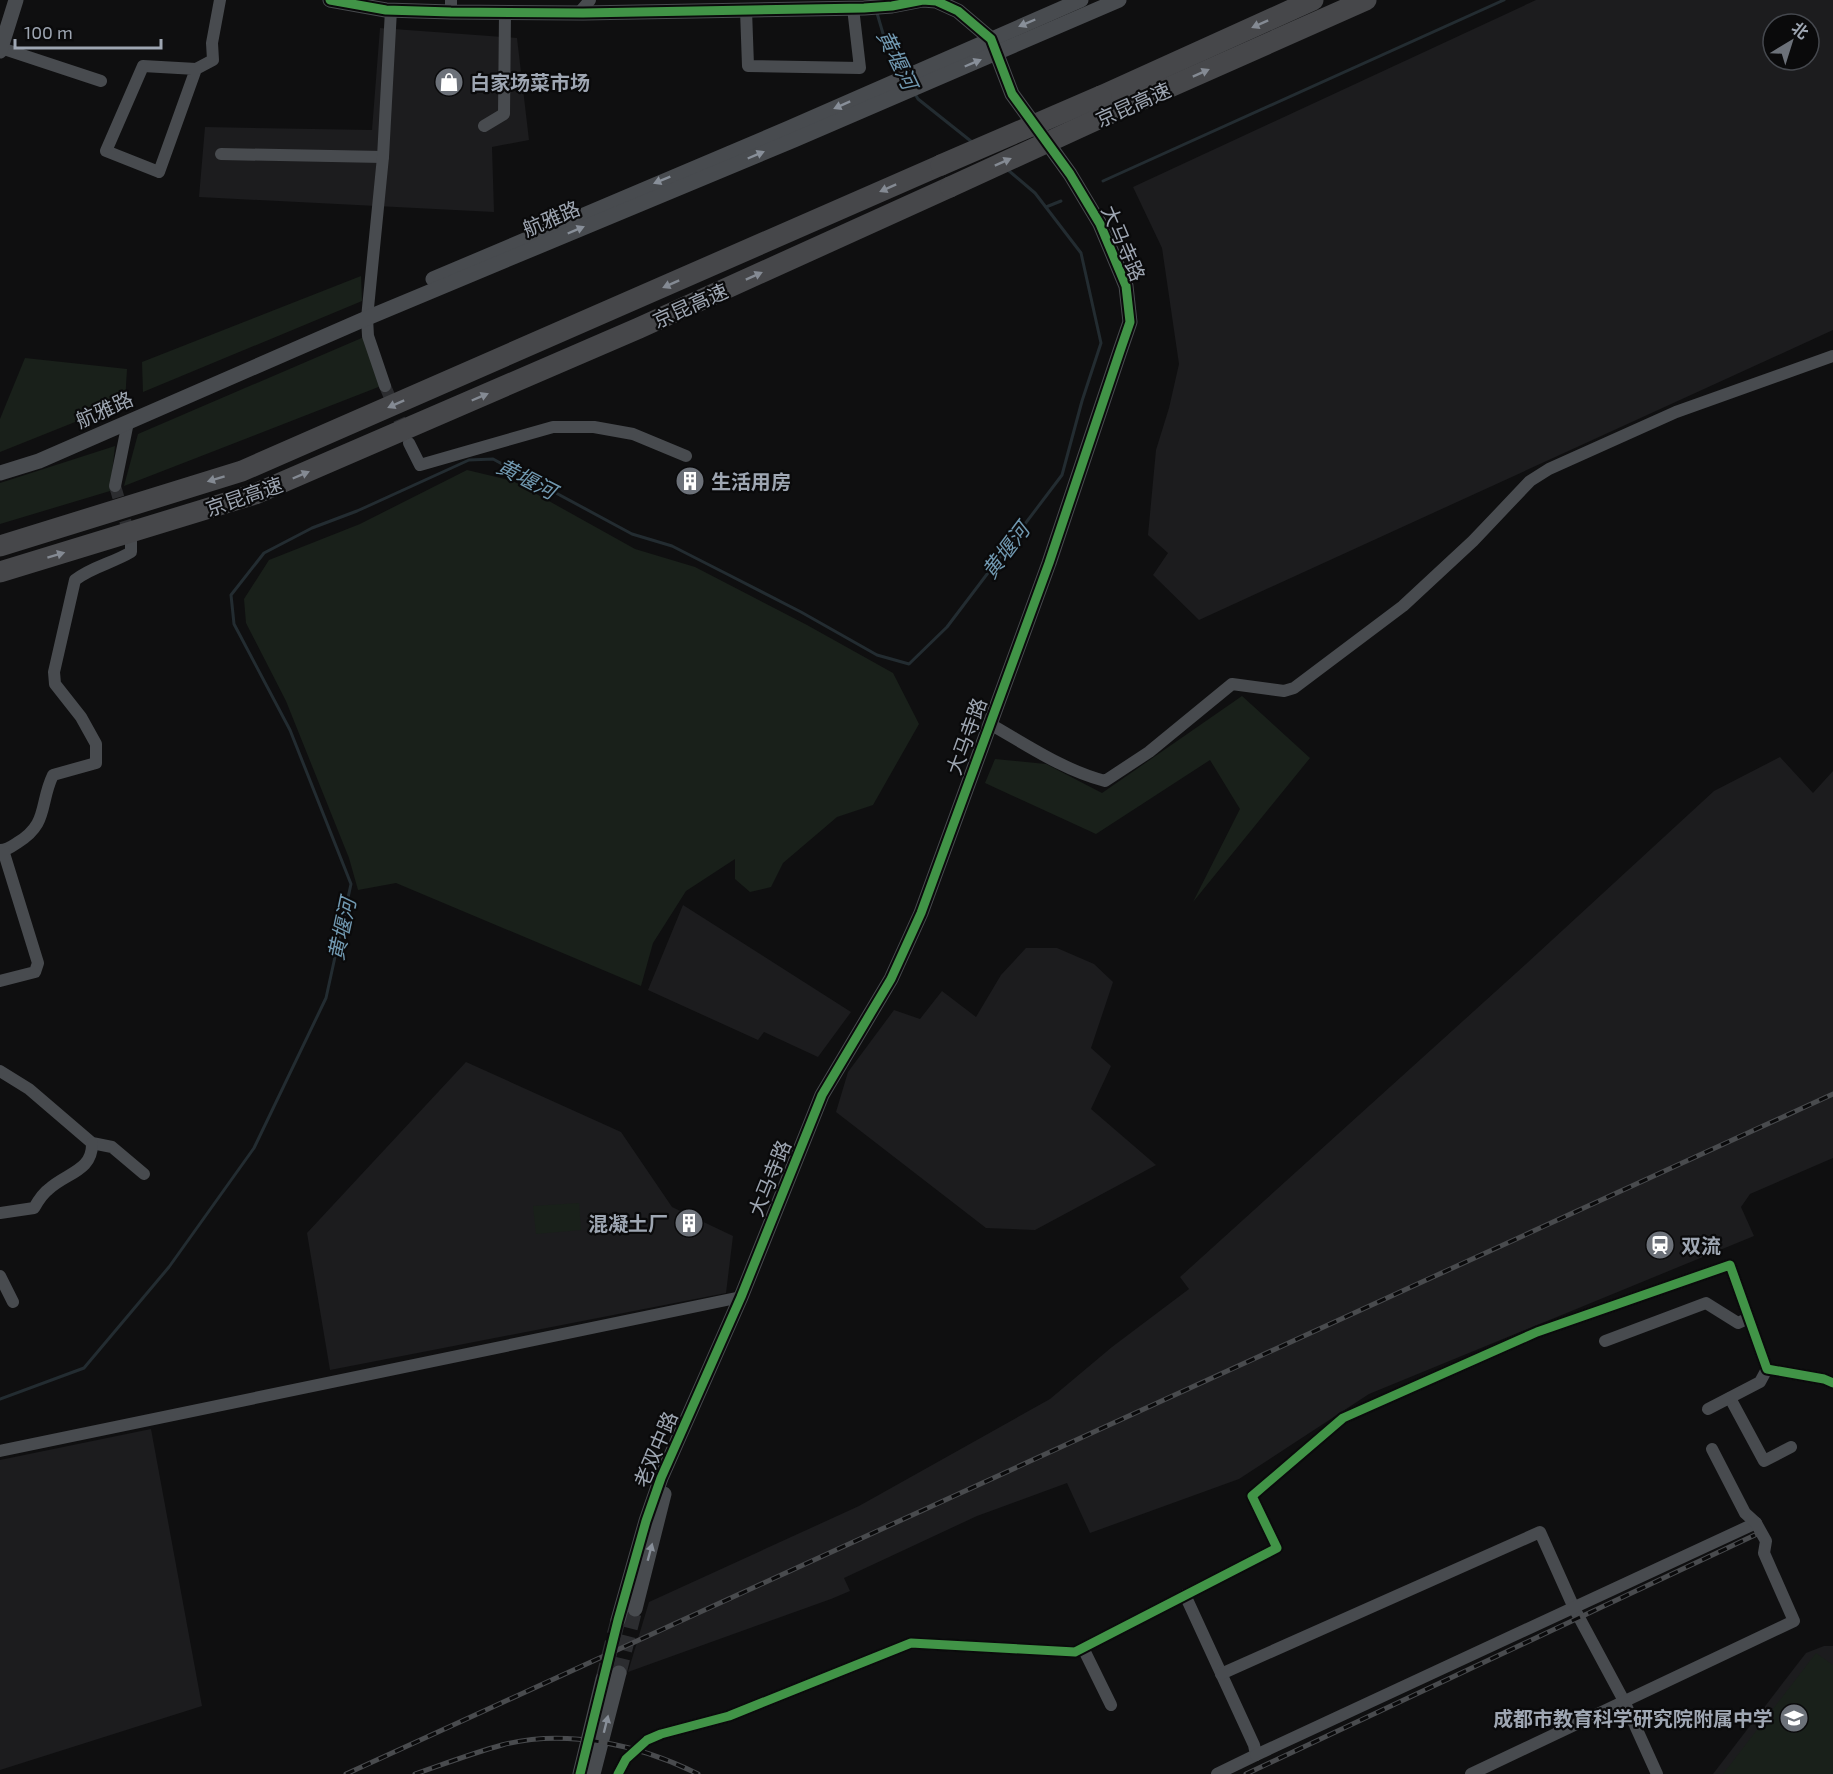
<svg xmlns="http://www.w3.org/2000/svg" width="1833" height="1774" font-family="'Exo 2','Noto Sans SC',sans-serif">
	<rect width="100%" height="100%" fill="#0f0f10"/>
	<g fill="#1c1c1e" fill-rule="evenodd">
		<path d="M1536 0H1833V330L1199 620 1153 575 1168 553 1148 535 1156 450 1169 408 1179 364 1162 248 1133 187ZM1773 24H1809V60H1773Z"/>
		<polygon points="380,28 517,38 529,140 492,147 494,212 199,197 205,127 372,130"/>
		<polygon points="1780,757 1813,793 1833,771 1833,1158 1750,1194 1741,1207 1754,1236 1369,1394 1239,1479 1090,1533 1067,1483 977,1516 844,1578 850,1591 831,1599 628,1672 649,1602 859,1506 1050,1399 1112,1347 1189,1289 1180,1277 1526,964 1714,791"/>
		<polygon points="683,905 851,1012 818,1057 764,1032 758,1040 648,990"/>
		<polygon points="1026,948 1057,948 1094,964 1113,982 1091,1048 1111,1066 1091,1109 1156,1165 1035,1230 986,1228 836,1112 848,1072 894,1010 920,1019 942,991 976,1017 1001,975"/>
		<polygon points="466,1062 621,1132 672,1207 733,1236 726,1293 330,1370 307,1233"/>
		<polygon points="151,1429 202,1706 0,1770 0,1460"/>
		<polygon points="1824,1646 1833,1646 1833,1774 1713,1774 1799,1662 1806,1653"/>
	</g>
	<g fill="#19201a">
		<polygon points="361,276 362,301 143,392 142,362"/>
		<polygon points="364,337 381,386 124,486 138,434"/>
		<polygon points="25,358 127,369 125,402 0,452 0,419"/>
		<polygon points="115,446 110,491 0,524 0,483"/>
		<polygon points="467,470 513,481 635,549 695,567 807,625 893,673 919,724 873,805 837,817 783,863 771,887 750,892 735,879 735,859 686,891 653,943 641,986 396,883 358,890 349,858 286,701 246,623 244,599 269,560 360,524"/>
		<polygon points="1242,696 1310,758 1193,902 1240,809 1210,760 1096,834 985,783 995,759 1046,764 1102,793"/>
		<polygon points="579,1203 581,1230 536,1234 533,1206"/>
		<polygon points="1816,1653 1833,1665 1833,1774 1723,1774"/>
	</g>
	<g fill="none" stroke-linecap="round" stroke-linejoin="round">
		<g stroke="#232c31" stroke-width="3">
			<polyline points="877,13 884,37 904,73"/>
			<polyline points="915,94 918,99 972,142"/>
			<polyline points="1103,181 1504,0"/>
			<polyline points="1046,207 1061,201"/>
			<polyline points="0,1399 84,1368 169,1267 254,1148 326,998 351,884 290,730 234,624 231,595 264,553 312,528 357,511 469,460 493,459 632,534 672,546 725,573 801,612 877,655 909,664 947,627 1062,475 1082,401 1101,343 1081,253 1035,193 1008,170"/>
		</g>
		<g stroke="#2c2d30" stroke-width="12" stroke-dasharray="12 6" stroke-linecap="butt">
			<polyline points="385,386 406,435"/>
			<polyline points="115,486 130,537"/>
		</g>
		<g stroke="#2c2d30" stroke-width="15" stroke-dasharray="15 8" stroke-linecap="butt">
			<polyline points="619,1673 635,1609"/>
			<polyline points="603,1679 618,1620"/>
		</g>
		<g stroke="#484b4f" stroke-width="12">
			<polyline points="746,10 748,66 860,68 853,8"/>
			<polyline points="451,12 451,0"/>
			<polyline points="579,13 590,0"/>
			<polyline points="1,48 101,81"/>
			<polyline points="196,69 159,172 106,151 143,66 196,69 213,60 212,43 220,0"/>
			<polyline points="484,126 504,114 505,13"/>
			<polyline points="221,154 383,157"/>
			<polyline points="385,386 368,336 367,318 383,157 391,10"/>
			<polyline points="409,443 420,465 553,427 594,427 633,434 686,456"/>
			<polyline points="115,486 128,422 122,425"/>
			<path d="M990 724C1027 745 1063 770 1105 781L1149 752 1232 684 1284 691 1294 688 1403 606 1473 541 1530 481 1549 469 1676 412 1833 356"/>
			<path d="M0 850C7 850 11 847 17 843 49 824 39 804 53 775L96 763V744L81 717 55 684 54 672 75 580C91 567 113 563 131 552V539"/>
			<polyline points="0,981 35,972 38,963 3,850"/>
			<polyline points="0,1071 29,1089 92,1143 112,1147 144,1174"/>
			<path d="M0 1213 34 1208C38 1201 43 1193 49 1189 66 1173 93 1171 92 1143"/>
			<polyline points="0,1276 13,1302"/>
			<polyline points="1605,1341 1706,1303 1738,1323 1749,1318"/>
			<polyline points="1730,1398 1764,1461 1791,1447"/>
			<polyline points="1708,1409 1760,1382 1767,1369"/>
			<polyline points="0,1451 741,1297"/>
			<polyline points="1185,1595 1254,1745 1256,1755 1217,1774"/>
			<polyline points="1083,1648 1111,1705"/>
			<polyline points="1221,1674 1540,1532 1574,1608 1624,1701 1657,1774"/>
			<polyline points="1256,1755 1756,1523"/>
			<polyline points="618,1774 626,1759 647,1740 661,1734 729,1716 911,1643 1075,1652 1277,1548 1252,1496 1343,1418 1537,1332 1730,1265 1767,1369 1824,1379 1833,1383"/>
			<polyline points="1471,1774 1794,1621 1764,1553 1766,1541 1756,1523 1745,1513 1712,1449"/>
		</g>
		<g stroke="#484b4f" stroke-width="15">
			<polyline points="330,0 386,10 451,12 583,13 864,8 892,6 923,0 936,1 958,11 991,39 1012,94 1070,174 1100,224 1126,286 1130,322 1120,351 1049,563 921,913 891,979 822,1095 741,1297 661,1478 646,1521 618,1620"/>
			<polyline points="0,51 16,0"/>
			<polyline points="433,279 789,128 1081,0"/>
			<polyline points="0,473 39,461 367,318 794,140 1119,0"/>
			<polyline points="635,1609 664,1494"/>
			<polyline points="580,1774 603,1679"/>
			<polyline points="593,1774 619,1673"/>
		</g>
		<g stroke="#46474a" stroke-width="21">
			<polyline points="1101,96 1313,0"/>
			<polyline points="1109,114 1366,0"/>
			<polyline points="0,546 242,471 941,165"/>
			<polyline points="0,572 255,494 639,328 950,187"/>
		</g>
		<g stroke="#494b4e" stroke-width="5">
			<g id="rail">
				<polyline points="346,1774 1833,1094"/>
				<path d="M415 1774C444 1764 473 1753 502 1745 566 1728 640 1745 698 1774"/>
				<polyline points="1246,1774 1755,1535"/>
			</g>
		</g>
		<use href="#rail" stroke="#0a0a0b" stroke-width="3" stroke-dasharray="9" stroke-linecap="butt"/>
		<g stroke="#46474a" stroke-width="21">
			<polyline points="941,165 1101,96"/>
			<polyline points="950,187 1109,114"/>
		</g>
		<g stroke="#0a0a0b" stroke-width="13">
			<g id="cycleway">
				<polyline points="330,0 386,10 451,12 583,13 864,8 892,6 923,0 936,1 958,11 991,39 1012,94 1070,174 1100,224 1126,286 1130,322 1120,351 1049,563 921,913 891,979 822,1095 741,1297 661,1478 646,1521 618,1620 580,1774"/>
				<polyline points="618,1774 626,1759 647,1740 661,1734 729,1716 911,1643 1075,1652 1277,1548 1252,1496 1343,1418 1537,1332 1730,1265 1767,1369 1824,1379 1833,1383"/>
			</g>
		</g>
		<use href="#cycleway" stroke="#419447" stroke-width="9"/>
	</g>
	<defs><path id="oneway-solid" d="M-6-.8H1V-3.2L6.5 0L1 3.2V.8H-6Z" transform="scale(1.5)"/></defs>
	<g fill="#888f99">
		<use href="#oneway-solid" transform="translate(1027 23) rotate(157)"/>
		<use href="#oneway-solid" transform="translate(973 63) rotate(-23)"/>
		<use href="#oneway-solid" transform="translate(842 105) rotate(156)"/>
		<use href="#oneway-solid" transform="translate(756 155) rotate(-23)"/>
		<use href="#oneway-solid" transform="translate(662 180) rotate(158)"/>
		<use href="#oneway-solid" transform="translate(576 230) rotate(-23)"/>
		<use href="#oneway-solid" transform="translate(650 1552) rotate(-75)"/>
		<use href="#oneway-solid" transform="translate(606 1724) rotate(-76)"/>
	</g>
	<g fill="#848a93">
		<use href="#oneway-solid" transform="translate(1260 24) rotate(156)"/>
		<use href="#oneway-solid" transform="translate(1201 73) rotate(-24)"/>
		<use href="#oneway-solid" transform="translate(1003 162) rotate(-24)"/>
		<use href="#oneway-solid" transform="translate(888 188) rotate(156)"/>
		<use href="#oneway-solid" transform="translate(754 276) rotate(-24)"/>
		<use href="#oneway-solid" transform="translate(671 284) rotate(156)"/>
		<use href="#oneway-solid" transform="translate(480 397) rotate(-23)"/>
		<use href="#oneway-solid" transform="translate(396 404) rotate(156)"/>
		<use href="#oneway-solid" transform="translate(301 475) rotate(-23)"/>
		<use href="#oneway-solid" transform="translate(216 479) rotate(163)"/>
		<use href="#oneway-solid" transform="translate(56 555) rotate(-17)"/>
	</g>
	<defs>
		<g id="shop-disc" transform="scale(1.5)"><circle r="9.5" fill="#6c7179" stroke="#0a0a0b"/><path d="M-5-2.5h2.3a2.7 3.5 0 0 1 5.4 0H5L5.5 6h-11ZM-1.5-2.5h3a1.5 2.3 0 0 0-3 0Z" fill="#fff"/></g>
		<g id="building-disc" transform="scale(1.5)"><circle r="9.5" fill="#6c7179" stroke="#0a0a0b"/><path d="M-4-6H4V6H1V3H-1V6H-4ZM-2.5-4.3h1.7v1.8h-1.7ZM.8-4.3h1.7v1.8H.8ZM-2.5-1h1.7V.8h-1.7ZM.8-1h1.7V.8H.8Z" fill="#fff"/></g>
		<g id="station-disc" transform="scale(1.5)"><circle r="9.5" fill="#6c7179" stroke="#0a0a0b"/><path d="M-3-6H3Q5-6 5-4V2Q5 4 3 4L4.5 6H3L1.5 4h-3L-3 6H-4.5L-3 4Q-5 4-5 2V-4Q-5-6-3-6ZM-3.5-4v3h7v-3ZM-3.5 1v1.5H-2V1ZM2 1v1.5H3.5V1Z" fill="#fff"/></g>
		<g id="school-disc" transform="scale(1.5)"><circle r="9.5" fill="#6c7179" stroke="#0a0a0b"/><path d="M0-5L7-2L0 1L-7-2ZM-4 1L0 2.5L4 1V4Q0 6-4 4Z" fill="#fff"/></g>
	</defs>
	<g fill-rule="evenodd">
		<use href="#shop-disc" x="449" y="82"/>
		<use href="#building-disc" x="690" y="481"/>
		<use href="#building-disc" x="689" y="1223"/>
		<use href="#station-disc" x="1660" y="1245"/>
		<use href="#school-disc" x="1794" y="1718"/>
	</g>
	<g text-anchor="middle" dominant-baseline="central" stroke-width="4.5" stroke-linejoin="round" paint-order="stroke">
		<g font-size="20" font-weight="bold" fill="#9ea6b2" stroke="#0a0a0b" text-anchor="start">
			<text x="470" y="82">白家场菜市场</text>
			<text x="711" y="481">生活用房</text>
			<text x="668" y="1223" text-anchor="end">混凝土厂</text>
			<text x="1681" y="1245">双流</text>
			<text x="1773" y="1718" text-anchor="end">成都市教育科学研究院附属中学</text>
		</g>
		<g font-size="20" fill="#9ea6b2" stroke="#0a0a0b">
			<text transform="translate(1133 104) rotate(-24)">京昆高速</text>
			<text transform="translate(551 218) rotate(-23)">航雅路</text>
			<text transform="translate(1124 243) rotate(67)">大马寺路</text>
			<text transform="translate(690 305) rotate(-24)">京昆高速</text>
			<text transform="translate(104 409) rotate(-24)">航雅路</text>
			<text transform="translate(244 496) rotate(-19)">京昆高速</text>
			<text transform="translate(966 736) rotate(-70)">大马寺路</text>
			<text transform="translate(769 1178) rotate(-68)">大马寺路</text>
			<text transform="translate(655 1449) rotate(-67)">老双中路</text>
		</g>
		<g font-size="21" font-style="italic" fill="#7199b1" stroke="#0a0a0b">
			<text transform="translate(898 59) rotate(64)">黄堰河</text>
			<text transform="translate(527 478) rotate(27)">黄堰河</text>
			<text transform="translate(1005 550) rotate(-53)">黄堰河</text>
			<text transform="translate(341 929) rotate(-78)">黄堰河</text>
		</g>
	</g>
	<g transform="translate(1791 42) rotate(38)"><circle r="28" fill="#0a0a0b" stroke="#45484e" stroke-width="1.5"/>
	<path d="M0-4.5L10 22L0 15L-10 22Z" fill="#6c7179"/>
	<text y="-9" font-size="16" font-weight="bold" text-anchor="middle" fill="#9ea6b2">北</text>
	</g>
	<path d="M15 39v9h146v-9" fill="none" stroke="#9ea6b2" stroke-width="3"/>
	<text x="24" y="39" font-size="18" fill="#9ea6b2" stroke="#0a0a0b" stroke-width="4.5" paint-order="stroke">100 m</text>
</svg>
